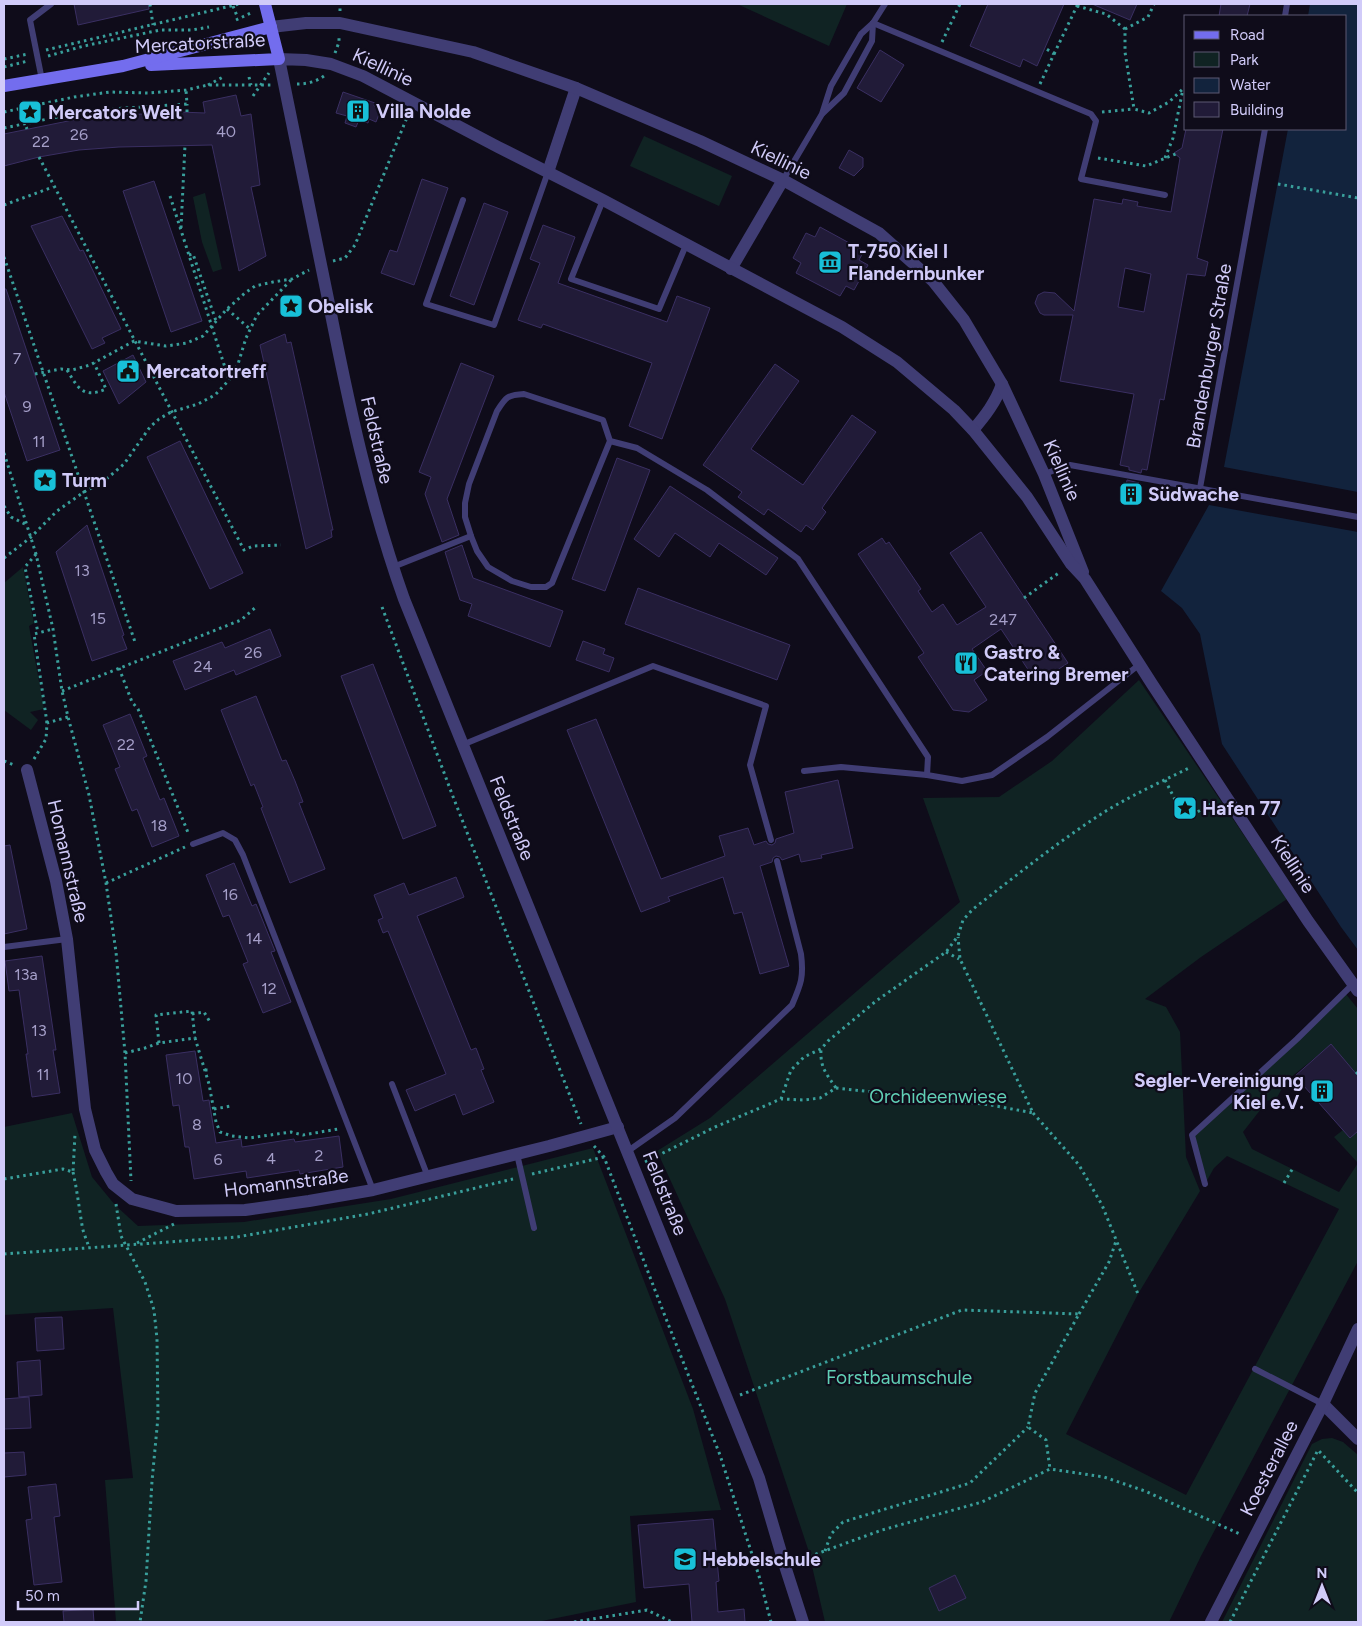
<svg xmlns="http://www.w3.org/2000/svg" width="1362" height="1626" font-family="Figtree,sans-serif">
	<rect width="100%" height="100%" fill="#0f0c1a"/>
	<g fill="#102323">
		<polygon points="737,4 847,4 829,46"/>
		<polygon points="644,136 732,176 719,206 630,166"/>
		<polygon points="205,193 222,269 213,272 202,242 193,197"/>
		<polygon points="23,567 34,623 29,626 44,709 30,712 38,720 31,730 4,710 4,583"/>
		<polygon points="1139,680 1287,899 1201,957 1145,999 1166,1007 1180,1032 1186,1157 1200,1191 1138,1294 1066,1434 1186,1495 1339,1209 1227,1156 1214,1168 1205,1184 1192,1135 1345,993 1358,1009 1358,1076 1331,1045 1286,1081 1274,1103 1268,1100 1243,1132 1252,1149 1339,1192 1358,1163 1358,1261 1201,1556 1169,1622 825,1622 808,1549 725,1299 657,1151 710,1118 960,902 923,798 999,797 1052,761"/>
		<polygon points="72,1113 92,1177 115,1205 138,1226 244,1222 391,1199 593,1148 693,1409 721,1510 630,1516 636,1602 537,1622 116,1622 105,1480 133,1478 113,1308 4,1315 4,1127"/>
		<polygon points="1343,1130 1350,1138 1358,1131 1358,1163 1334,1137"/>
		<polygon points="1332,1438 1343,1442 1358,1455 1358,1622 1222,1622 1312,1444 1322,1439"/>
	</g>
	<g fill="#12233d">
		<polygon points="1310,4 1358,4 1358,492 1224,467 1288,129 1346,129 1346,16 1308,16"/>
		<polygon points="1209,505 1358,532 1358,950 1341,927 1222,744 1200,634 1182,608 1161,591"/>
	</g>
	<g fill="#211b38" stroke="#3a2f62" fill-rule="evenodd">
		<polygon points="74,4 148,4 149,9 78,25"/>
		<polygon points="988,4 1064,4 1037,66 1023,59 1020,67 970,46"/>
		<polygon points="1092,4 1137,4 1130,20"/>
		<polygon points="1221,4 1250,4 1247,16 1219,16"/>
		<polygon points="880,50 904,65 881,102 857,88"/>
		<polygon points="343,92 375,103 374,106 381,109 376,122 369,119 368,123 359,120 356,127 345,123 347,116 336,113"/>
		<polygon points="236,95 241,116 251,114 260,185 251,187 266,256 239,271 212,145 119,147 79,150 39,157 4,166 4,134 73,120 111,116 142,114 180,114 180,112 205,113 203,102"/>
		<path d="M1186 129H1223L1197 258 1208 262 1205 276 1187 274 1164 400 1160 399 1147 470 1142 469 1141 473 1129 470V467L1120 465 1134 394 1060 381 1073 315H1044L1040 313 1035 303 1038 295 1044 292 1055 293 1074 311 1094 199 1122 204 1123 199 1138 202 1137 206 1171 212 1180 158 1174 153 1182 148ZM1125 268 1151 274 1144 312 1118 307Z"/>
		<polygon points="849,150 863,158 863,167 854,176 839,168"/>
		<polygon points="422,179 448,188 414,285 381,273 390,250 397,252"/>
		<polygon points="154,181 202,321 171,332 123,191"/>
		<polygon points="484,203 508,212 474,305 450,296"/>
		<polygon points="62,216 80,251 83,250 121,329 102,338 105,343 92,349 31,226"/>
		<polygon points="543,225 575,237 558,283 667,322 677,296 710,308 662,439 629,426 652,363 543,324 541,328 518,320 540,263 530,259"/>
		<polygon points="820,227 864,251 859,260 868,265 854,290 846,286 840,296 796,273 801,263 793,258 806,233 815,237"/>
		<polygon points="4,289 6,289 60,450 27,461 4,392"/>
		<polygon points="285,334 287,343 291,342 333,530 331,530 332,537 306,549 260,345"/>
		<polygon points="133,355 146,382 119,404 103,371"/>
		<polygon points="461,363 494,376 447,499 459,535 442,542 425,494 431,477 419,472"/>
		<polygon points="775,364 799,381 751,449 803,485 852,415 876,432 822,508 826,512 813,530 806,525 801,532 768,509 764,515 738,497 742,492 703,465"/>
		<polygon points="180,441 243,573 210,589 147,457"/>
		<polygon points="617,458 650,470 605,591 572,579"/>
		<polygon points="1127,480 1139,483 1135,503 1123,501"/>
		<polygon points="670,486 778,558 766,575 719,543 710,557 675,533 659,557 634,539"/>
		<polygon points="87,525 124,635 122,636 127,649 92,661 56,552"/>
		<polygon points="981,532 1068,663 1037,683 1001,629 972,649 987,671 974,680 987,700 969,712 953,710 918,657 924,653 858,554 882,538 886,544 889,542 921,589 918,591 932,612 943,604 957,625 986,607 950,553"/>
		<polygon points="462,545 473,578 563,611 550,647 468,616 472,604 460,600 445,552"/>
		<polygon points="638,588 790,645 777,680 625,624"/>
		<polygon points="270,629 281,656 236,675 234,670 185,690 173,661 222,642 225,648"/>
		<polygon points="583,641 605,649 603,654 614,658 609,672 576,660"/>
		<polygon points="373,664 436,826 403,839 341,676"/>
		<polygon points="256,696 282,761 286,760 295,781 303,802 299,803 325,869 290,883 261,808 263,807 254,784 251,786 221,710"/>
		<polygon points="130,714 147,756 143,758 160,800 164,798 179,836 152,847 137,809 132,811 115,769 120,767 103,725"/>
		<polygon points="596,719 661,879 725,856 719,836 748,828 754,845 766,841 768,844 772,845 775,843 776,839 794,833 785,792 838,780 853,848 821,855 822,858 801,862 799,854 782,860 780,857 776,856 773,858 772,862 760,866 789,966 760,974 742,912 734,914 723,877 668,897 670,901 641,912 567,730"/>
		<polygon points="10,845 27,929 4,934 4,846"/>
		<polygon points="234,863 252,906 256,904 275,951 271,952 291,1002 263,1013 243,964 248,962 229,915 223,917 206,875"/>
		<polygon points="456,877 464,897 417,916 471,1050 476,1048 484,1069 481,1070 494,1102 463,1115 455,1094 415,1111 406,1090 446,1074 388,931 383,933 378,920 383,918 374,895 404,883 409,895"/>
		<polygon points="42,956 56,1050 53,1050 60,1093 32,1097 26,1054 28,1054 19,990 9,991 5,961"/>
		<polygon points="1331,1044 1358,1076 1358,1131 1350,1138 1295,1076"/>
		<polygon points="195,1051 203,1101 209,1100 216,1143 241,1139 242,1147 294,1139 295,1142 339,1136 343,1167 300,1174 299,1170 247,1178 246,1171 194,1179 189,1147 185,1147 179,1105 173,1106 166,1055"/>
		<polygon points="62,1317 64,1349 37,1351 35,1318"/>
		<polygon points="40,1360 42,1395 19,1397 17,1362"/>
		<polygon points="29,1397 31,1428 4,1429 4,1399"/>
		<polygon points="24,1452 26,1475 4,1477 4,1453"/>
		<polygon points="56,1484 60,1516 54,1517 62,1582 34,1585 26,1520 32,1519 28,1487"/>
		<polygon points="713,1519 719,1581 716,1582 718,1612 744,1609 745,1622 692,1622 689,1584 644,1588 638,1525"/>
		<polygon points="955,1575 966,1598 939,1611 929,1588"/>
		<polygon points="93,1609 94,1622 64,1622 63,1611"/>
	</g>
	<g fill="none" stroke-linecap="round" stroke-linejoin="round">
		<g stroke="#399f9b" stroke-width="3" stroke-dasharray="2.5 4" stroke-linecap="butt">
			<polyline points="150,4 153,25"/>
			<polyline points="233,6 237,16"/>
			<polyline points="1077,6 1106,14 1125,29 1125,52 1134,109 1149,113 1169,102 1186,86"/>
			<polyline points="340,11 340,4"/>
			<polyline points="236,20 253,12"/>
			<polyline points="1125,29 1148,17 1154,4"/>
			<polyline points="942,42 960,4"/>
			<polyline points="46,50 239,4"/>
			<polyline points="335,53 339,42 339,35"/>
			<polyline points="1054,54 1077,6 1076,4"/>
			<polyline points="48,56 84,46 160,30 192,30 209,27"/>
			<polyline points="4,59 28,54"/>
			<polyline points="4,67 28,61"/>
			<polyline points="249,77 251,85"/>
			<path d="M297 84C306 84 316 82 324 76"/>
			<polyline points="1040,84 1054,54 1045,48"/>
			<polyline points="208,85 225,76"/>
			<polyline points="253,96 269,73"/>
			<polyline points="19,109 27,129"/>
			<polyline points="4,112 74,97 110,92 148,93 186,90 208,85 271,85"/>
			<polyline points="187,112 187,104"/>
			<polyline points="1102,112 1134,109"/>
			<polyline points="4,128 72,114 111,109 187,104 186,90"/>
			<polyline points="39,157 244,550 253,546 281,545"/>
			<polyline points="1098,158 1146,166 1178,153"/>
			<polyline points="1165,158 1173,138 1183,89"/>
			<polyline points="1278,184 1358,198"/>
			<polyline points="170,196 229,380"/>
			<polyline points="4,205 53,187"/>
			<polyline points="181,228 185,145"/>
			<polyline points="189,255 193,254 216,321"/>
			<polyline points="4,257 135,642"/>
			<polyline points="333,261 345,258 355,245 408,115"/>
			<polyline points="227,309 250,329"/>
			<path d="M67 370C78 388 83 399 106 389L94 363"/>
			<polyline points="35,374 61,369 72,370 90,365 134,341 166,346 187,343 203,336 227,309 245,293 255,286 273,282 292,279 309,270"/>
			<polyline points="4,453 36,554 53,629 62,691 68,717 89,795 106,883 116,952 125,1053 131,1181"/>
			<polyline points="4,506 11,517 25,524"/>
			<polyline points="36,554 25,567 38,633"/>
			<polyline points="4,558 30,538 57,511 84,492 104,481 124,464 150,427 159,419 171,412 198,404 215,395 229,380 238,364 246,338 257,315 291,280"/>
			<polyline points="1024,598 1060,572"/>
			<polyline points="382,607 452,794 581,1124"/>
			<polyline points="119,668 132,702 138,709 189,835"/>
			<polyline points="62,691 241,620 256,607"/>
			<polyline points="47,723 34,634 53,629"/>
			<polyline points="34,759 46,739 47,723 68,717"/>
			<polyline points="4,761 14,765"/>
			<polyline points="1165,780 1185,819 1215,802"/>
			<polyline points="106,883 185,847"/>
			<polyline points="946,952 959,959"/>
			<polyline points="192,1014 204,1012 210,1022"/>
			<polyline points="159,1043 156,1015 192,1011 195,1038"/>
			<polyline points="125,1053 145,1048 159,1043 195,1038 209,1084 216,1122 220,1132 232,1136 249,1138 291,1132 303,1135 338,1129"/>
			<polyline points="205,1070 210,1070"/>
			<polyline points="1356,1074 1358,1072"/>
			<polyline points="836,1088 991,1105 1033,1113 960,959 958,937"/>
			<path d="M781 1099 791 1070 804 1057 821 1049 828 1041 876 1001 946 952 958 936 963 920 973 909C1017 875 1060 840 1106 811 1134 794 1163 781 1191 767"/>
			<polyline points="214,1109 231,1106"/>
			<polyline points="1033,1113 1079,1165 1102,1205 1138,1294"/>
			<polyline points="594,1146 604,1157 663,1311 720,1455 759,1576 771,1622"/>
			<path d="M645 1162 715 1127 781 1099 804 1100 820 1098 836 1088C826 1073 820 1068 821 1049"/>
			<path d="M73 1172C77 1190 79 1207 82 1225 83 1233 87 1240 89 1248"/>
			<polyline points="532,1174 604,1157"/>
			<polyline points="4,1179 63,1169 73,1172 75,1134"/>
			<polyline points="1284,1183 1293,1168"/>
			<polyline points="116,1204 121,1236 145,1282 154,1310 157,1339 158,1417 152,1481 146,1581 140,1622"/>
			<polyline points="137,1243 174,1224"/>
			<polyline points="4,1254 237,1237 368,1214 513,1179"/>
			<polyline points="1079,1314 1109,1262 1116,1241"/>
			<polyline points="740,1395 962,1310 1079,1314 1035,1393 1028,1427 1046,1440 1050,1469"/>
			<polyline points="825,1551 831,1534 843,1522 970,1483 1028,1427"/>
			<polyline points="797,1561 882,1530 982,1502 1050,1469 1104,1477 1145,1491 1242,1535"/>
			<polyline points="574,1622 647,1610 672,1622"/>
			<polyline points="1230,1622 1318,1450 1358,1493"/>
		</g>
		<g stroke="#403d74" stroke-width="6">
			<polyline points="1285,16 1287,4"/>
			<polyline points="873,23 1091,114 1096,121 1081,179 1165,195"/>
			<polyline points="42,80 30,20 51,4"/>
			<polyline points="823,113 844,93 872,41 873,23"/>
			<polyline points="783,180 822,114 831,86 861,34 873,23 885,4"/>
			<polyline points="463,200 426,304 494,325 548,172"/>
			<polyline points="603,200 571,279 659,309 686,245"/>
			<path d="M610 441 552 583 546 587H531L512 581 488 567 477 551 471 536 465 517V503L469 484 497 411C506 397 507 395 524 394L603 420 610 441 637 448 707 490 798 559 928 757 927 775"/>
			<polyline points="1044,474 1070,465 1358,517"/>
			<polyline points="1200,488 1265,129"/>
			<polyline points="393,567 471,536"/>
			<polyline points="462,745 653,666 766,706 750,765 771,840"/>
			<polyline points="804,771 841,767 927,775 962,781 992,775 1047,737 1140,664"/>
			<polyline points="193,844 223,833 235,840 243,855 373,1190"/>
			<polyline points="4,947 67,939"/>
			<polyline points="392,1084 428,1177"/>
			<path d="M628 1151 675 1118 792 1005C801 984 804 977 801 954L777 861"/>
			<polyline points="517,1154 534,1228"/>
			<polyline points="1205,1184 1192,1135 1297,1039 1353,984"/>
			<polyline points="1255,1369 1323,1404"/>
		</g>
		<g stroke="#403d74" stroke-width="12">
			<polyline points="548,172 576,88"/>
			<polyline points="731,269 783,180"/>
			<path d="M973 430C985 416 996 402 1002 384"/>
			<polyline points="27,770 56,881 67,939 85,1109 95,1150 106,1172 113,1184 132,1199 176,1211 245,1210 309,1201 373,1190 549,1146 618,1127"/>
			<polyline points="1323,1404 1358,1439"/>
			<polyline points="1211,1622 1323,1404 1358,1329"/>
		</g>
		<g stroke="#403d74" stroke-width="12">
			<polyline points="271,27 306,23 340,23 473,52 576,88 700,141 783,180 879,233 933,281 964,320 1002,384 1044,474 1083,572"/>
			<path d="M803 1622 785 1566 759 1478 404 599C369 501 348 401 328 299 311 219 295 139 279 59L306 60 331 64 363 76 498 147 603 200 842 327 897 362 954 410 973 430 1027 497 1071 564 1085 579 1152 684 1308 921 1358 991"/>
		</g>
		<g stroke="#736dee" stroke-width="12">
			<polyline points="151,65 279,59 265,4"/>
			<polyline points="4,86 123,66 271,27"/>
		</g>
	</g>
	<defs>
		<g id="building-square" transform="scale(1.25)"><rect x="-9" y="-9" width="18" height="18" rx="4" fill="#18c0d8" stroke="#0f0c1a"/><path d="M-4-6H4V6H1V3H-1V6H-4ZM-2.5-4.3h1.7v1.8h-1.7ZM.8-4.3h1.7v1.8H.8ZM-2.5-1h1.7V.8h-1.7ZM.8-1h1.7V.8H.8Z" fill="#111"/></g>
		<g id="sight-square" transform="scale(1.25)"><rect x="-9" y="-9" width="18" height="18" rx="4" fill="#18c0d8" stroke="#0f0c1a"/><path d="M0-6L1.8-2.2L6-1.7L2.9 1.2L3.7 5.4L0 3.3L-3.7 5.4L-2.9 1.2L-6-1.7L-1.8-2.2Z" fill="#111"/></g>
		<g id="museum-square" transform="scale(1.25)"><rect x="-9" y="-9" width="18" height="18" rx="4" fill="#18c0d8" stroke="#0f0c1a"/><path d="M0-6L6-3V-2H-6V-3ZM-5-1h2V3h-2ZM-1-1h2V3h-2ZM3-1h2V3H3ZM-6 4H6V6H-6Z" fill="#111"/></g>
		<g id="civic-square" transform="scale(1.25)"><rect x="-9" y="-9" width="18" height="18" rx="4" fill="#18c0d8" stroke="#0f0c1a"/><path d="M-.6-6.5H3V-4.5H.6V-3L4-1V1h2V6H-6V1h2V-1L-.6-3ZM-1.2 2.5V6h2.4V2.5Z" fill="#111"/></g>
		<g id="restaurant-square" transform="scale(1.25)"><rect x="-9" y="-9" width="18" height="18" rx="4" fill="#18c0d8" stroke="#0f0c1a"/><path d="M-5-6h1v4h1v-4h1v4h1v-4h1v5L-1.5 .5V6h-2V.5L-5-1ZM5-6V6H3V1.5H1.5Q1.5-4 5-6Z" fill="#111"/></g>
		<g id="school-square" transform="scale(1.25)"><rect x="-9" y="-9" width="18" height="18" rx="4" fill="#18c0d8" stroke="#0f0c1a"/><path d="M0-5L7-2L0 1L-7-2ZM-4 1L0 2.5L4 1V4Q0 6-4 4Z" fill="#111"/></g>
	</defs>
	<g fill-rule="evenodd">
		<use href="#building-square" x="358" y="111"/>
		<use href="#sight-square" x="30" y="112"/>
		<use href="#museum-square" x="830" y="262"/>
		<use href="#sight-square" x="291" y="306"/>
		<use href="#civic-square" x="128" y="371"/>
		<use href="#sight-square" x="45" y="480"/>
		<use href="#building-square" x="1131" y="494"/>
		<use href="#restaurant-square" x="966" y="663"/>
		<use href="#sight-square" x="1185" y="808"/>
		<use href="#building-square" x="1322" y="1091"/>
		<use href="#school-square" x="685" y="1559"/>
	</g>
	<g text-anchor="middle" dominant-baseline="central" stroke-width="4.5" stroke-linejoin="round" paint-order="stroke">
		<g font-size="16" fill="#a59fc9">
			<text x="226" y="131">40</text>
			<text x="79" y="134">26</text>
			<text x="41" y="141">22</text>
			<text x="17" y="358">7</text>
			<text x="27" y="406">9</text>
			<text x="39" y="441">11</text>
			<text x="82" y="570">13</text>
			<text x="98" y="618">15</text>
			<text x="1003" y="619">247</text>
			<text x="253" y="652">26</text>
			<text x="203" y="666">24</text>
			<text x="126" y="744">22</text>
			<text x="159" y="825">18</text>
			<text x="230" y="894">16</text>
			<text x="254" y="938">14</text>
			<text x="26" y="974">13a</text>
			<text x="269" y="988">12</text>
			<text x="39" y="1030">13</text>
			<text x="43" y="1074">11</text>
			<text x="184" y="1078">10</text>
			<text x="197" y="1124">8</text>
			<text x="319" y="1155">2</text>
			<text x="271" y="1158">4</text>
			<text x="218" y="1159">6</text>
		</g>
		<g font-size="19" fill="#d1cbf9" stroke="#0f0c1a">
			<text transform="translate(200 43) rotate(-3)">Mercatorstraße</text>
			<text transform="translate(383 67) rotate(25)">Kiellinie</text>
			<text transform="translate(781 160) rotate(26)">Kiellinie</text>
			<text transform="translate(1209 356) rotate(-80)">Brandenburger Straße</text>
			<text transform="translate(377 440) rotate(77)">Feldstraße</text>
			<text transform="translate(1062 470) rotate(66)">Kiellinie</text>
			<text transform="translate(512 818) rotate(68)">Feldstraße</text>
			<text transform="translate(68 861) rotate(77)">Homannstraße</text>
			<text transform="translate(1293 864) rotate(57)">Kiellinie</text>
			<text transform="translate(286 1183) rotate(-7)">Homannstraße</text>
			<text transform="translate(665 1193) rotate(68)">Feldstraße</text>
			<text transform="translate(1269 1468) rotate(-63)">Koesterallee</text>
		</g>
		<g font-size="19" font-weight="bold" fill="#d1cbf9" stroke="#0f0c1a" text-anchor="start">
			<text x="376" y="111">Villa Nolde</text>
			<text x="48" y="112">Mercators Welt</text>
			<text x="848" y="251">T-750 Kiel I<tspan x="848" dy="22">Flandernbunker</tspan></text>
			<text x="308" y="306">Obelisk</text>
			<text x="146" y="371">Mercatortreff</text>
			<text x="62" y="480">Turm</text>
			<text x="1148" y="494">Südwache</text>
			<text x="984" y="652">Gastro &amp;<tspan x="984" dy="22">Catering Bremer</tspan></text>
			<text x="1202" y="808">Hafen 77</text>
			<text x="1304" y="1080" text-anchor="end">Segler-Vereinigung<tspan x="1304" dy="22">Kiel e.V.</tspan></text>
			<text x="702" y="1559">Hebbelschule</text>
		</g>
		<g font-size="19" fill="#61d0b6" stroke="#0f0c1a">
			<text x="938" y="1096">Orchideenwiese</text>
			<text x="899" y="1377">Forstbaumschule</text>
		</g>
	</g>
	<rect width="1362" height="1626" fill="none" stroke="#d1cbf9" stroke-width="10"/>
	<rect x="1184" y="15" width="162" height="115" fill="#0f0c1a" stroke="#5d5873"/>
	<rect x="1194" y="31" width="25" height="8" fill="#736dee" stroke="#5d5873"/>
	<text x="1230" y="40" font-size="15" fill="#d1cbf9">Road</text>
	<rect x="1194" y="52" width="25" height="15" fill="#102323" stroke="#5d5873"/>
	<text x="1230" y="65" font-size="15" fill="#d1cbf9">Park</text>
	<rect x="1194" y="78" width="25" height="15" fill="#12233d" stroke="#5d5873"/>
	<text x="1230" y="90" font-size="15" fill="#d1cbf9">Water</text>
	<rect x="1194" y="102" width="25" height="15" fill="#211b38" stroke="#5d5873"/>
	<text x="1230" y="115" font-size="15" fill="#d1cbf9">Building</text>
	<g transform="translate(1322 1586)" stroke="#0f0c1a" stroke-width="4" paint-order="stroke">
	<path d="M0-4L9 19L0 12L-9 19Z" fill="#d1cbf9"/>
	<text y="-8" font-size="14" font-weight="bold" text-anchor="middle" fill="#d1cbf9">N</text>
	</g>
	<path d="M18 1601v8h120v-8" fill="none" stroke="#d1cbf9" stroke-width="2.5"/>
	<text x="25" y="1601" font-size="15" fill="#d1cbf9" stroke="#0f0c1a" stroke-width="4" paint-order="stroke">50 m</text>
</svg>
